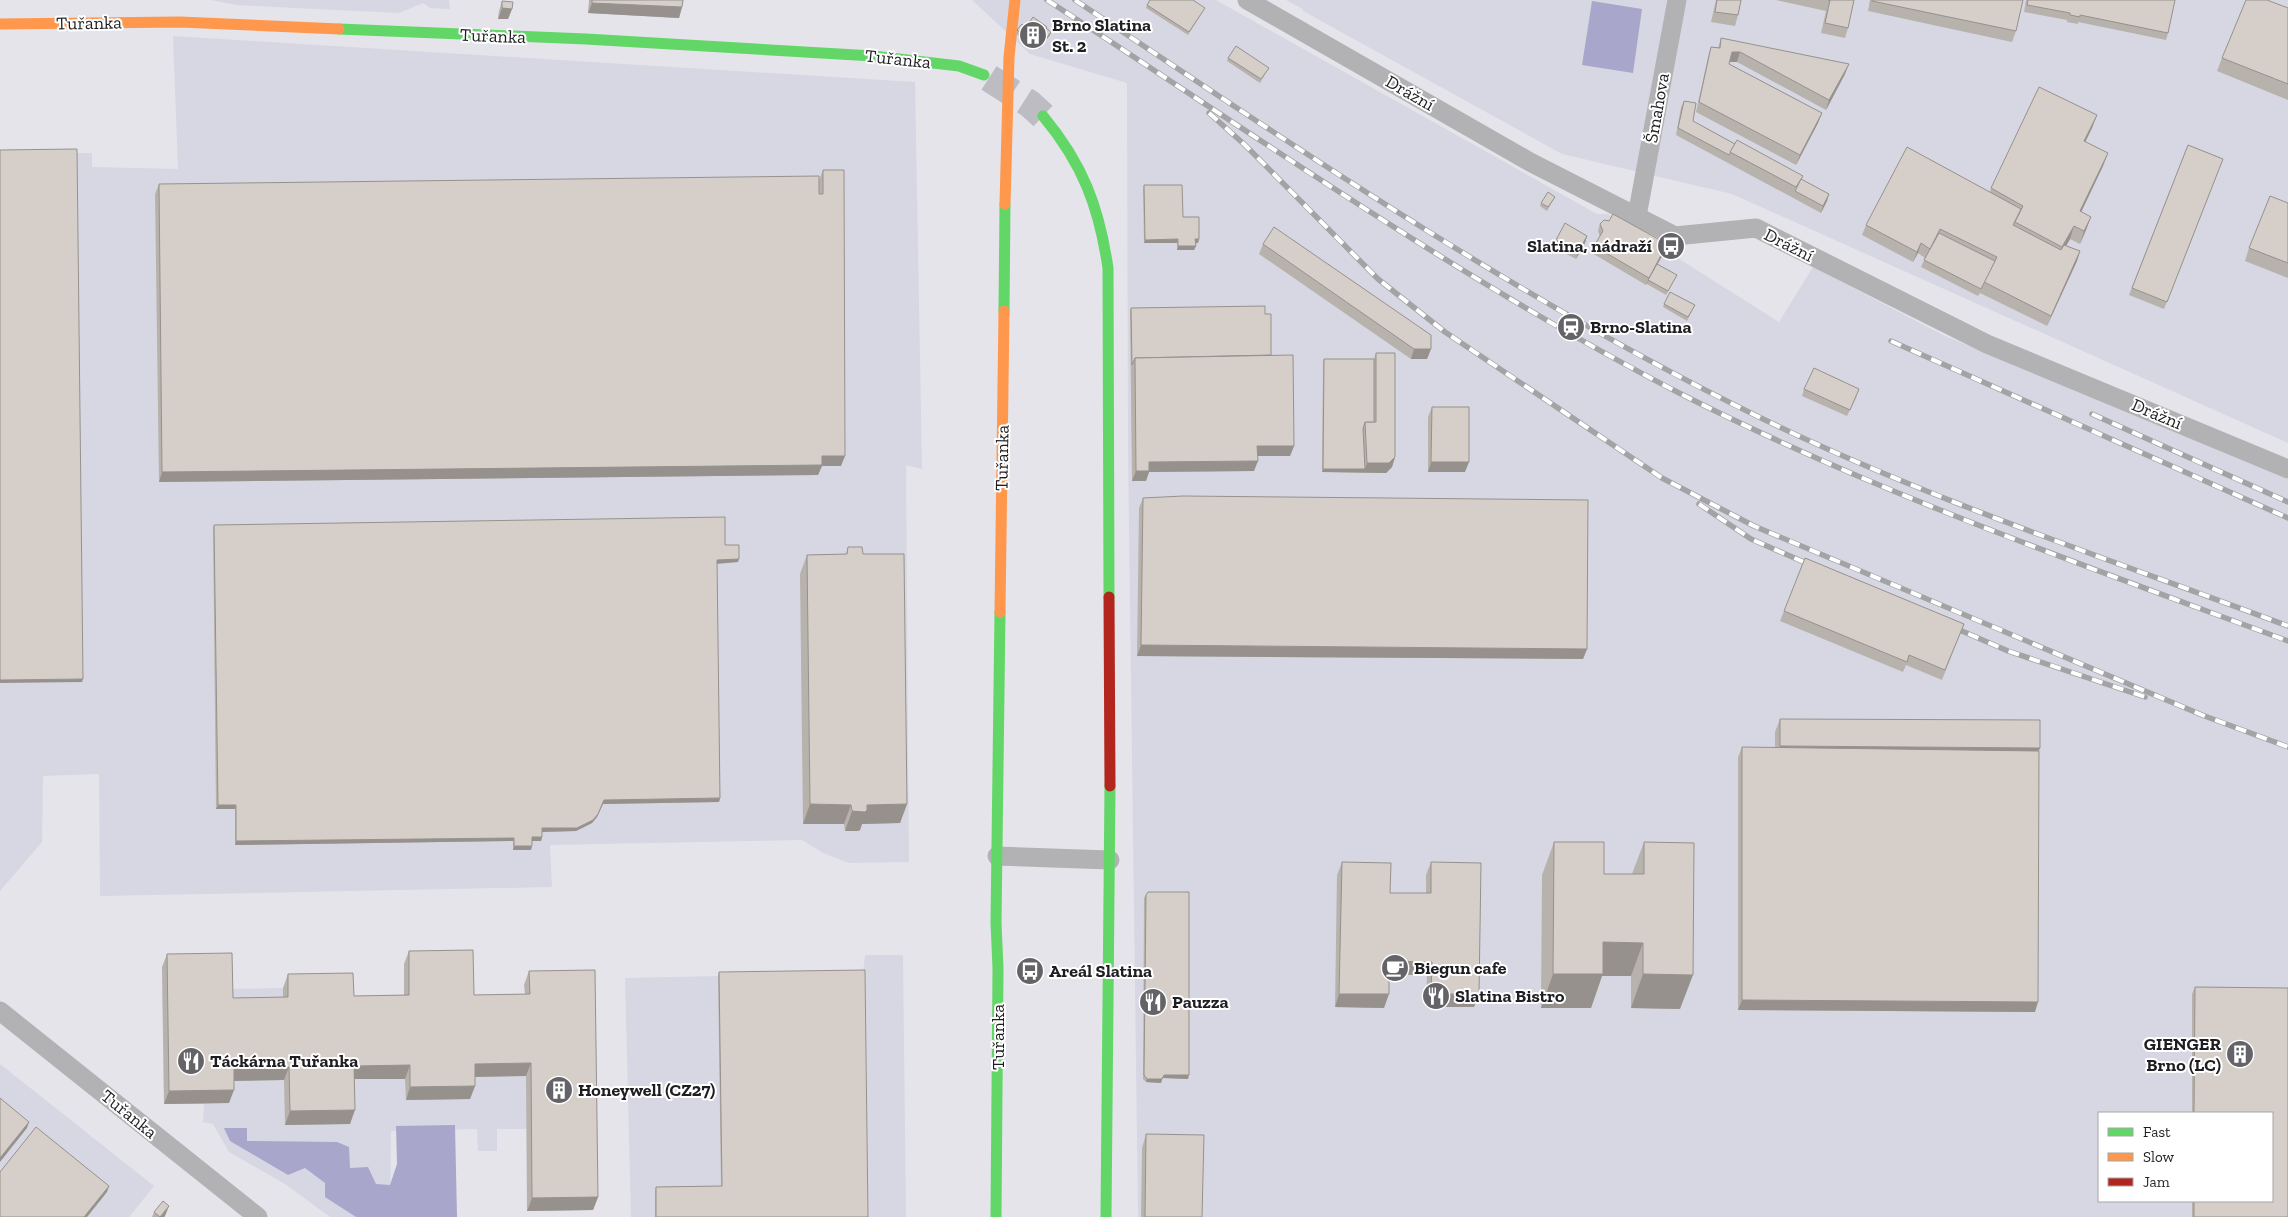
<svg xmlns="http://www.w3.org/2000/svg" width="2288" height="1217" font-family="'Zilla Slab',serif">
	<rect width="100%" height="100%" fill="#e4e4ea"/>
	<g fill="#d7d7e4" fill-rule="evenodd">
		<polygon points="211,0 449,0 450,9 430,8 423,3 399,13 236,5"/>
		<path d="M972 0H1216L1597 214H1608L1779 322 1813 267 1943 335 2288 479V1217H1138L1128 450 1127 83 1030 54ZM2099 1113H2272V1201H2099Z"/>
		<polygon points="1286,0 2288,0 2288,443 1732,194 1562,154 1303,11 1303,9"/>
		<polygon points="173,36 915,82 922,469 906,465 909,862 849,863 823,853 802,840 550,845 552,887 100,896 99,774 43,776 42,842 0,891 0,153 92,153 92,167 178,169"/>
		<polygon points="865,955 903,955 906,1217 631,1217 625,978 863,973"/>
		<polygon points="404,964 469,1008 527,1008 527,1129 497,1129 497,1151 478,1151 477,1129 391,1131 390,1217 330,1217 285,1184 229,1152 213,1124 203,1122 204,1104 164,1104 162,967 227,966 228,989 283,988 349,1009 404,1008"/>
		<polygon points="0,1064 154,1186 129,1217 0,1217"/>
	</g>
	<g fill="#a8a6ca">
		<polygon points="1592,1 1642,9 1633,73 1582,65"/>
		<polygon points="455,1125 457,1217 356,1217 325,1197 325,1183 305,1168 288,1175 230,1141 224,1128 247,1128 247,1141 337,1142 349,1147 350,1168 368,1167 376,1184 390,1185 397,1164 396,1126"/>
	</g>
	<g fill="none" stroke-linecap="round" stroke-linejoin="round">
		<polyline stroke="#bcbcc2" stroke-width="28" stroke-dasharray="28 14" stroke-linecap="butt" points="989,78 1030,104 1043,116"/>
		<g stroke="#b2b2b4" stroke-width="19">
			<polyline points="1247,0 1530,162 1675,236 1756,228 1987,344 2288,469"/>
			<polyline points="1637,216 1677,0"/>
			<polyline points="997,856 1110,860"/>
			<polyline points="0,1011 258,1217"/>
		</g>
		<g stroke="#63d668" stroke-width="11">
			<polyline points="339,29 586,39 873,56 959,66 984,75"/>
			<path d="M1043 116C1083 164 1099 207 1108 268L1109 597"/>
			<polyline points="1004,311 1005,204"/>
			<polyline points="996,1217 998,968 996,923 1000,612"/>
			<polyline points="1106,1217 1110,786"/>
		</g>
		<g stroke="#ff974d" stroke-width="11">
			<polyline points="0,24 180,22 339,29"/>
			<polyline points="1000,612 1004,311"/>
		</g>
		<polyline stroke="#b3261e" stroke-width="11" points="1109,597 1110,786"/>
		<g stroke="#a3a3a5" stroke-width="5.5">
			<g id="rail">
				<path d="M1047 0C1255 135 1460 280 1681 394 1876 493 2083 565 2288 641"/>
				<path d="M1075 0C1298 149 1521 301 1763 419 1932 501 2112 560 2288 626"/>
				<polyline points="1209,113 1245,145 1378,279 1445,332 1662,478 1754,526 2202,715 2288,747"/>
				<polyline points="1891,341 2288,518"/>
				<polyline points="2092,414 2288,502"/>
				<polyline points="1699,504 1751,539 1815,567"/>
				<polyline points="1948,625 2008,651 2145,697"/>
			</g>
		</g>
		<use href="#rail" stroke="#fff" stroke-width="4" stroke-dasharray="11" stroke-linecap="butt"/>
		<polyline stroke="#ff974d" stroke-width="11" points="1005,204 1009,57 1015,0"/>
	</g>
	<g fill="#b8b2ad">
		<polygon points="589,0 683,0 682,7 679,18 588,13"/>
		<polygon points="1716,0 1741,0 1738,15 1735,26 1711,22"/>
		<polygon points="1776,0 1854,0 1848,28 1845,38 1821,33 1826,11"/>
		<polygon points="1870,0 2023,0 2016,31 2012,42 1868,11"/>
		<polygon points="2026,0 2175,0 2168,33 2166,40 2078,22 2078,24 2067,22 2067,20 2024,12"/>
		<polygon points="502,1 512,9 508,19 498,19 499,11"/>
		<polygon points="1147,5 1203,11 1188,35 1146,8"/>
		<polygon points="2288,8 2288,100 2217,71 2222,58"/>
		<polygon points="1026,27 1047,29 1051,32 1050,35 1039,49 1016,34 1017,30"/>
		<polygon points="1721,38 1845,74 1826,110 1737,62 1729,62 1729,64 1822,113 1818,123 1796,165 1696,112 1708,57 1711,47 1718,48"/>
		<polygon points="1228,58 1269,68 1267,71 1260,83 1227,61"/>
		<polygon points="1684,101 1693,121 1735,144 1803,176 1801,179 1829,194 1827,201 1821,213 1676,135 1681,107"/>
		<polygon points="2097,115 2092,128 2085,142 2108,153 2103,166 2081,212 2091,217 2086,230 2080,244 2070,239 2066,246 2080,251 2077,261 2047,326 1980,293 1978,296 1921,267 1925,258 1918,253 1913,262 1862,235 1866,225 1990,192 1991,188"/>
		<polygon points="2188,145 2223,159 2164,309 2129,295"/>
		<polygon points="823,170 841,466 822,466 818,475 159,482 155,194 159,184 819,180"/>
		<polygon points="1144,185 1183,217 1199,239 1198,243 1195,243 1196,246 1194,250 1177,250 1177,243 1144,243 1143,189"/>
		<polygon points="1555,197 1547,211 1540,206 1541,203"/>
		<polygon points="2288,203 2288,278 2245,261 2249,248"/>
		<polygon points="1600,224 1665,251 1657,264 1677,275 1666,295 1647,284 1646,285 1592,253 1594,246 1600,237 1598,231"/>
		<polygon points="1587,236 1585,243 1576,259 1553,247 1556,240"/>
		<polygon points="1263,244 1431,349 1427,359 1411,359 1259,254"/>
		<polygon points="1664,304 1695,305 1687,321 1663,307"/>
		<polygon points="1131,308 1265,314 1271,355 1294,446 1290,456 1257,456 1254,471 1149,472 1146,481 1132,481 1130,311"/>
		<polygon points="1376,353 1395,457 1392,467 1386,473 1322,472 1323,362 1324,359 1374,359"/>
		<polygon points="1804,389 1857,396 1847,416 1802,396"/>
		<polygon points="1432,407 1465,472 1428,472 1428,417"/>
		<polygon points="1143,498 1587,649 1583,659 1137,656 1139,508"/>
		<polygon points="214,525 725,545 738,562 717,563 720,798 719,802 603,804 597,817 592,823 576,831 542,832 542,837 541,841 532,841 531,850 513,850 513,841 235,845 235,809 216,809 213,528"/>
		<polygon points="848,547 907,804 900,823 862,824 860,830 858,831 845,831 844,824 803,824 800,574 807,555 846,554"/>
		<polygon points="1784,611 1964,624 1942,680 1906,665 1903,672 1780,621"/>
		<polygon points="1780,719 2039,751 2035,1012 1738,1010 1738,757 1742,747 1775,747 1775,732"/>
		<polygon points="1554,842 1604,874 1632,874 1644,842 1680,1009 1631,1008 1631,976 1602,976 1591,1008 1541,1008 1542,875"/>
		<polygon points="1342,862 1390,893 1426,893 1426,875 1431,862 1479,994 1474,1007 1426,1007 1427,975 1389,975 1384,1008 1335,1007 1337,875"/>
		<polygon points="1146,895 1188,1079 1163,1078 1161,1083 1146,1082 1143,1079 1144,898"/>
		<polygon points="409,951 474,995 525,994 524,985 529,971 598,1197 593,1210 527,1211 526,1076 475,1077 475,1086 470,1099 406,1100 405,1079 355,1079 350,1124 285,1125 284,1080 234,1081 229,1103 164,1104 162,967 167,954 233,998 283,997 283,988 288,974 354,996 404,995 404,964"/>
		<polygon points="719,972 868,1217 655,1217 655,1191 656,1187 721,1186 718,975"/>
		<polygon points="2195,987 2288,988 2288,1217 2192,1217 2192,1201 2272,1201 2272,1113 2192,1113 2192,994"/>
		<polygon points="1146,1134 1202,1217 1141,1217 1142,1148"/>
		<polygon points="154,1212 165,1216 164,1217 152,1217"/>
	</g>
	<g fill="#96918d">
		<polygon points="592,3 682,7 679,18 588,13"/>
		<polygon points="502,8 512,9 508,19 498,19"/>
		<polygon points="1051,32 1050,35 1039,49 1040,46"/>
		<polygon points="1732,52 1740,52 1737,62 1728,62"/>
		<polygon points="1849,64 1845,74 1826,110 1829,100"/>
		<polygon points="1822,113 1818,123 1796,165 1800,155"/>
		<polygon points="2097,115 2092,128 2079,155 2084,141"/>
		<polygon points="2108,153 2103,166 2075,225 2080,211"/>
		<polygon points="1829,194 1827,201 1821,213 1823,206"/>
		<polygon points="2091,217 2086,230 2080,244 2084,231"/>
		<polygon points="2074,226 2070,239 2058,260 2062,247"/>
		<polygon points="1587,236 1585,243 1576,259 1578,252"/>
		<polygon points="1178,239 1177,243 1144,243 1145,240"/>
		<polygon points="1195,239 1199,239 1198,243 1194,243"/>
		<polygon points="1921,243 1918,253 1913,262 1917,252"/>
		<polygon points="1667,244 1665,251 1646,285 1649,278"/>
		<polygon points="1178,246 1196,246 1194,250 1177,250"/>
		<polygon points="2080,251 2077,261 2047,326 2051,316"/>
		<polygon points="1414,349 1431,349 1427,359 1411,359"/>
		<polygon points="1257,446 1294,446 1290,456 1254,456"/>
		<polygon points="822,456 845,456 841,466 822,466 818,475 159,482 162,472"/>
		<polygon points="1395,457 1392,467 1386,473 1322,472 1323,469 1365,469 1367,463"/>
		<polygon points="1258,461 1254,471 1149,472 1146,481 1132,481 1136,471 1149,462"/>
		<polygon points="1431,462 1469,462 1465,472 1428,472"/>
		<polygon points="739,559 738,562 716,564 717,560"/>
		<polygon points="1141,645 1587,649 1583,659 1137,656"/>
		<polygon points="83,679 82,682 0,683 0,680"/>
		<polygon points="1780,746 2040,748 2035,761 1775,759"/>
		<polygon points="720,798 719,802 603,804 597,817 592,823 576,831 540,832 542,828 604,800"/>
		<polygon points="810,804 851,805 844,824 803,824"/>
		<polygon points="907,804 900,823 862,824 860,830 858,831 845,831 852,811 867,805"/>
		<polygon points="218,805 236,805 235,809 216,809"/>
		<polygon points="532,837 542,837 541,841 531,841"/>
		<polygon points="514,838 513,841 235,845 236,841"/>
		<polygon points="514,846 532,846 531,850 513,850"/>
		<polygon points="1603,942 1643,943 1631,976 1602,976 1591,1008 1541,1008 1553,974"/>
		<polygon points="1389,961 1432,962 1427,975 1384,974"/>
		<polygon points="1643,974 1693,975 1680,1009 1631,1008"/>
		<polygon points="1339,994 1389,994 1384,1008 1335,1007"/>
		<polygon points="1431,994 1479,994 1474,1007 1426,1007"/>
		<polygon points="1742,1000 2038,1002 2035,1012 1738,1010"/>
		<polygon points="531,1063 526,1076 470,1077 475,1064"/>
		<polygon points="410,1065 405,1079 350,1079 354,1066"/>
		<polygon points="234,1067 289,1067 284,1080 229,1081"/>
		<polygon points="1164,1075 1189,1075 1188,1079 1163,1078"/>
		<polygon points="1147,1079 1162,1079 1161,1083 1146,1082"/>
		<polygon points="475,1086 470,1099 406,1100 410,1087"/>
		<polygon points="234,1090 229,1103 164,1104 169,1091"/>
		<polygon points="355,1110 350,1124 285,1125 290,1111"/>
		<polygon points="29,1122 27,1128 0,1162 0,1158"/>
		<polygon points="109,1186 107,1192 87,1217 84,1217"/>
		<polygon points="598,1197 593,1210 527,1211 532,1198"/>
		<polygon points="169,1206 165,1216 164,1217 160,1217"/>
	</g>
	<g fill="#d6cfc9" stroke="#96918d">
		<polygon points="592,0 683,0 682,7 592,3"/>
		<polygon points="1150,0 1193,0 1205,8 1189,32 1147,5"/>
		<polygon points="1717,0 1741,0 1738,15 1715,12"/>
		<polygon points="1828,0 1854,0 1848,28 1825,23 1830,0"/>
		<polygon points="1872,0 2023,0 2016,31 1872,1"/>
		<polygon points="2028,0 2175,0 2168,33 2080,15 2080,17 2070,15 2070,13 2027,5"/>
		<polygon points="2246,0 2267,0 2288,8 2288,84 2222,58"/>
		<polygon points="502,1 513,2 512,9 502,8"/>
		<polygon points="1033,17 1047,27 1046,28 1051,32 1040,46 1017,30 1022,24 1026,27"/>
		<polygon points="1721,38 1849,64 1829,100 1740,52 1732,52 1729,64 1822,113 1800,155 1699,102 1711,47 1720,48"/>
		<polygon points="1236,46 1269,68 1261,79 1228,58"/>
		<polygon points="2039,87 2097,115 2084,141 2108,153 2080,211 2091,217 2084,231 2074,226 2062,247 2015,222 2023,206 1991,188"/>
		<polygon points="1684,101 1696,103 1693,121 1735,144 1729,155 1678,128"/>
		<polygon points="1737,140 1803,176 1796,187 1730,152"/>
		<polygon points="2188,145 2223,159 2167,302 2132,288"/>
		<polygon points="1907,147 2021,209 2013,225 2061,250 2064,245 2080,251 2051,316 1984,282 1997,257 1940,229 1930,249 1921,243 1917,252 1866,225"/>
		<polygon points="77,149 83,679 0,680 0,150"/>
		<polygon points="823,170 844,170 845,456 822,456 822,465 162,472 159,184 819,176 819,194 823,194"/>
		<polygon points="1801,179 1829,194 1823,206 1795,191"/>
		<polygon points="1144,185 1182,185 1183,217 1199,217 1199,239 1195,239 1196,246 1178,246 1178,239 1145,240"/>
		<polygon points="1548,192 1555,197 1548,207 1541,203"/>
		<polygon points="2270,196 2288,203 2288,263 2249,248"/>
		<polygon points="1613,214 1667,244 1649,278 1594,246 1603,231 1600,224 1604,220 1609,221"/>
		<polygon points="1565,223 1587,236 1578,252 1556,240"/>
		<polygon points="1274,227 1431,335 1431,349 1414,349 1263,244"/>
		<polygon points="1939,233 1995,261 1981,289 1924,260"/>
		<polygon points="1657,264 1677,275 1668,291 1648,280"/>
		<polygon points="1670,292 1695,305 1688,317 1664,304"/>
		<polygon points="1265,306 1265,314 1271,314 1271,355 1135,358 1132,365 1131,308"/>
		<polygon points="1376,353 1395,353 1395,457 1389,463 1367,463 1365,422 1376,422"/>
		<polygon points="1293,355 1294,446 1257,446 1258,461 1149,462 1149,471 1136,471 1135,358"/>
		<polygon points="1324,359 1374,359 1374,422 1365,422 1363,429 1365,469 1323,469"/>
		<polygon points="1814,368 1859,389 1850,410 1804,389"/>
		<polygon points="1432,407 1469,407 1469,462 1431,462"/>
		<polygon points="1183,496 1588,500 1587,649 1141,645 1143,498"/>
		<polygon points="725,517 725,545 739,545 739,559 717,560 720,798 604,800 598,814 593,820 577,828 542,828 542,837 532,837 532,846 514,846 514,838 236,841 236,805 218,805 214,525"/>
		<polygon points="848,547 862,547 863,554 904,554 907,804 867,805 867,810 865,812 852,811 851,805 810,804 807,555 847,554"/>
		<polygon points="1805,558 1964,624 1945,670 1909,655 1907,662 1784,611"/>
		<polygon points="1780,719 2040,720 2040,748 1780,746"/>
		<polygon points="1742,747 2039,751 2038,1002 1742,1000"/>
		<polygon points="1554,842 1604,842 1604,874 1644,874 1644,842 1694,843 1693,975 1643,974 1643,943 1603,942 1603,974 1553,974"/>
		<polygon points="1342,862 1391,863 1390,893 1431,893 1431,862 1481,863 1479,994 1431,994 1432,962 1389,961 1389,994 1339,994"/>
		<polygon points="1148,892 1189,892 1189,1075 1164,1075 1162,1079 1147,1079 1144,1075 1146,895"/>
		<polygon points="473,950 474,995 530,994 529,971 595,970 598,1197 532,1198 531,1063 475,1064 475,1086 410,1087 410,1065 354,1066 355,1110 290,1111 289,1067 234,1067 234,1090 169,1091 167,954 232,953 233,998 288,997 288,974 353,973 354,996 409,995 409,951"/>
		<polygon points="865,970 868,1217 656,1217 656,1187 722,1186 719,972"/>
		<polygon points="2195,987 2288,988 2288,1217 2194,1217 2194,1201 2272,1201 2272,1113 2194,1113"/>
		<polygon points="0,1098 29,1122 0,1158"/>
		<polygon points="36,1127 109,1186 84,1217 0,1217 0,1172"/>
		<polygon points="1146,1134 1204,1135 1202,1217 1145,1217"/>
		<polygon points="163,1201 169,1206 160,1217 154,1212"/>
	</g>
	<defs>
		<g id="building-disc" transform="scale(1.4375)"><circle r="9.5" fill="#636368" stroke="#fff"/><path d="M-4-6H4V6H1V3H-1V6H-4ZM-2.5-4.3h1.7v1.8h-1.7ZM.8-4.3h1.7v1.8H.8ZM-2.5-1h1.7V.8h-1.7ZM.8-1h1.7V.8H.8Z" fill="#fff"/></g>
		<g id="bus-disc" transform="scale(1.4375)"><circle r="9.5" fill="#636368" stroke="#fff"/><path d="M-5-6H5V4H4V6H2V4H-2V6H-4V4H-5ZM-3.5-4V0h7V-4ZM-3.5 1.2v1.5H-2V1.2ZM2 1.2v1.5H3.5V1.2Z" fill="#fff"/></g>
		<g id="station-disc" transform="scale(1.4375)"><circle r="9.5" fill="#636368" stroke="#fff"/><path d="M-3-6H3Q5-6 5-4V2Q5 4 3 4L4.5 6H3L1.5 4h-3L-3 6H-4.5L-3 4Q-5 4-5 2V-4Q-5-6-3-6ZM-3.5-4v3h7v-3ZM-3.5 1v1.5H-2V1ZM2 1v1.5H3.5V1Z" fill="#fff"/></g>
		<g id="cafe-disc" transform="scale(1.4375)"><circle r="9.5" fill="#636368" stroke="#fff"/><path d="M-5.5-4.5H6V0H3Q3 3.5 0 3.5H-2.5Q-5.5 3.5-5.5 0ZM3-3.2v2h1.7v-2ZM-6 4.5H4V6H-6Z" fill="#fff"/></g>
		<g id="restaurant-disc" transform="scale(1.4375)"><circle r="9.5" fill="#636368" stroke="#fff"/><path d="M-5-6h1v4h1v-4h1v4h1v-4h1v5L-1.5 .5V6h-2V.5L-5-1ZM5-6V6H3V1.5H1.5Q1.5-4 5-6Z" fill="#fff"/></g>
	</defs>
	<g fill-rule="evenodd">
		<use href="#building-disc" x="1033" y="35"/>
		<use href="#bus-disc" x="1671" y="246"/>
		<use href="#station-disc" x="1571" y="327"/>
		<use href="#cafe-disc" x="1395" y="968"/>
		<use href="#bus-disc" x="1030" y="971"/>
		<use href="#restaurant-disc" x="1436" y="996"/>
		<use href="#restaurant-disc" x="1153" y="1002"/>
		<use href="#building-disc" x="2240" y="1054"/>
		<use href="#restaurant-disc" x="191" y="1061"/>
		<use href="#building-disc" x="559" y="1090"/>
	</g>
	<g text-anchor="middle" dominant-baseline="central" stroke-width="4" stroke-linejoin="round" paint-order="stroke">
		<g font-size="18" fill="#1e1e22" stroke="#fff">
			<text transform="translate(89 23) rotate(-1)">Tuřanka</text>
			<text transform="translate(493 36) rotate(2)">Tuřanka</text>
			<text transform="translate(898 59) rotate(6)">Tuřanka</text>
			<text transform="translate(1410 93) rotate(30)">Drážní</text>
			<text transform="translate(1657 108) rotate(-80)">Šmahova</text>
			<text transform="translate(1789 245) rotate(27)">Drážní</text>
			<text transform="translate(2157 414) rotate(23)">Drážní</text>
			<text transform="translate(1002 458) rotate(-89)">Tuřanka</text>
			<text transform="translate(998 1037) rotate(-90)">Tuřanka</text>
			<text transform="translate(129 1114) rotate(39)">Tuřanka</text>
		</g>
		<g font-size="18" font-weight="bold" fill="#1e1e22" stroke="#fff" text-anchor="start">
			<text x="1052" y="25">Brno Slatina<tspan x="1052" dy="21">St. 2</tspan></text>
			<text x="1652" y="246" text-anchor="end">Slatina, nádraží</text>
			<text x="1590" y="327">Brno-Slatina</text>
			<text x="1414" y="968">Biegun cafe</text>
			<text x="1049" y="971">Areál Slatina</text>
			<text x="1455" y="996">Slatina Bistro</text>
			<text x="1172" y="1002">Pauzza</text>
			<text x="2221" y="1044" text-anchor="end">GIENGER<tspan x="2221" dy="21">Brno (LC)</tspan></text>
			<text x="210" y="1061">Táckárna Tuřanka</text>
			<text x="578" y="1090">Honeywell (CZ27)</text>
		</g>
	</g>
	<rect x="2098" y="1112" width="175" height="90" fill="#ffffff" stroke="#a5a5a7"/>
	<rect x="2108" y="1128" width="25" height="8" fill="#63d668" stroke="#a5a5a7"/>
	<text x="2143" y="1137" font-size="15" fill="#1e1e22">Fast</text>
	<rect x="2108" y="1153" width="25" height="8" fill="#ff974d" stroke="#a5a5a7"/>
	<text x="2143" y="1162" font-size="15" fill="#1e1e22">Slow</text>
	<rect x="2108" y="1178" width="25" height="8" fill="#b3261e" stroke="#a5a5a7"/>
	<text x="2143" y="1187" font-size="15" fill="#1e1e22">Jam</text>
</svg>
